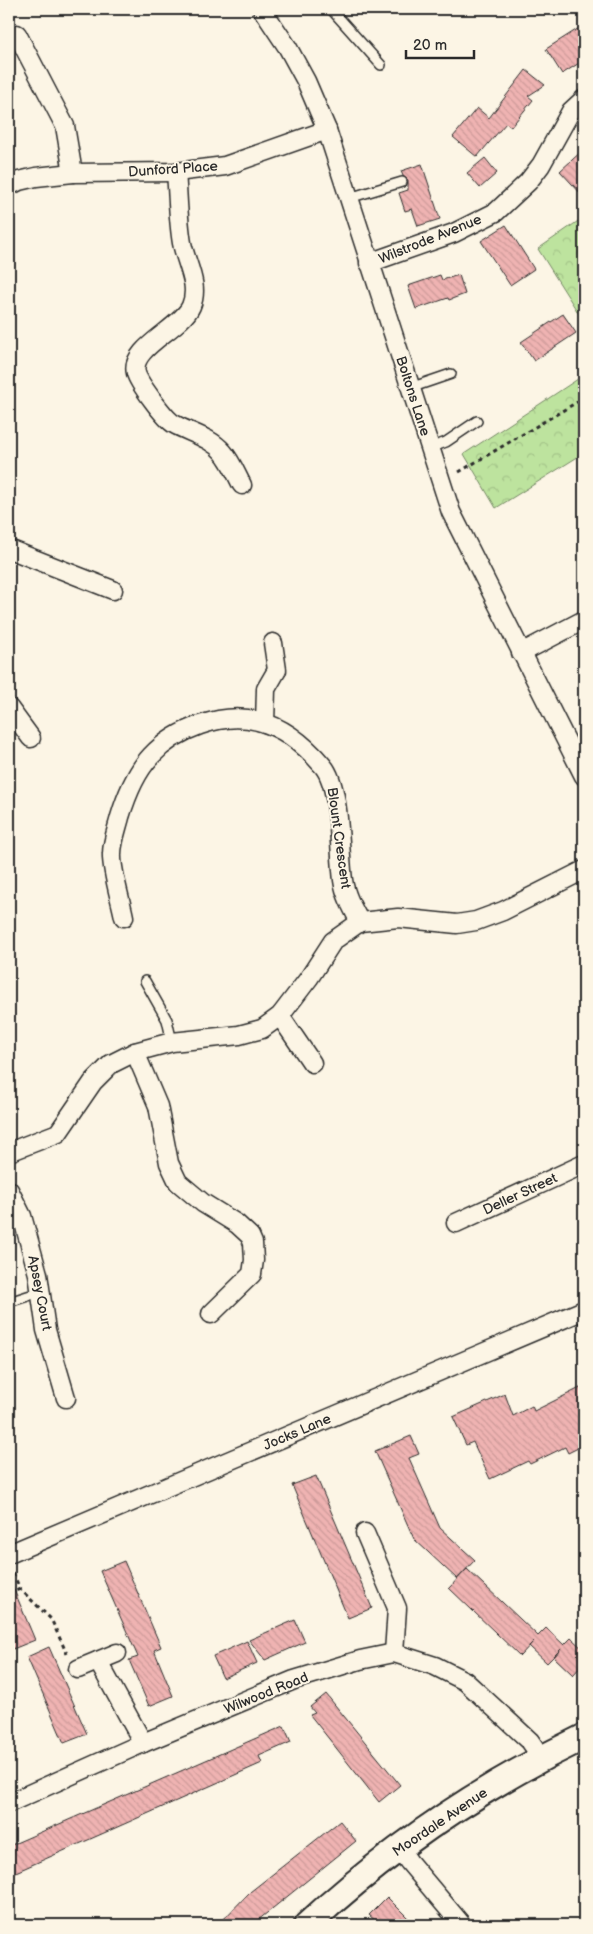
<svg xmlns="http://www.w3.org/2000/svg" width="593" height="1934" font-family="'Balsamiq Sans',sans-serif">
	<defs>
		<pattern id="forest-crowns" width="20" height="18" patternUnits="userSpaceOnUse" patternTransform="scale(1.25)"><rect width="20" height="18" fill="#bde39e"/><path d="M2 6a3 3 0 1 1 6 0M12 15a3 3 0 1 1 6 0" fill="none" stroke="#a3c388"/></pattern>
		<pattern id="building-back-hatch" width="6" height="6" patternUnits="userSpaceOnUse" patternTransform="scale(1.25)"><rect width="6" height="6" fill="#efb3b2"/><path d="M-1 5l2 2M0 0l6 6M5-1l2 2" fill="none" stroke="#cd9a99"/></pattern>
	</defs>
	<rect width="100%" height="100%" fill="#fcf5e5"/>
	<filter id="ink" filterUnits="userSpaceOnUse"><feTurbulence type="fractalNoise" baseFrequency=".02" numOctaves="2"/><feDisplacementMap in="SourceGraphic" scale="10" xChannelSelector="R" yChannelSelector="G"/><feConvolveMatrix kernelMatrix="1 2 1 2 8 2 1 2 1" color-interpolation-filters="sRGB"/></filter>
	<g filter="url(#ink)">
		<g fill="url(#forest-crowns)" stroke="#748764">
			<polygon points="584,217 584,322 538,249"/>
			<polygon points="584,375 584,453 496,508 464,454"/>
		</g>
		<g fill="url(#building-back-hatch)" stroke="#2b2b2b">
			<polygon points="584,25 584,60 562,74 546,49"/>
			<polygon points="526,70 545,85 528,96 533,100 515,122 511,127 506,123 477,157 453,137 477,108 489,118"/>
			<polygon points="584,149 584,197 560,171"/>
			<polygon points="485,158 497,173 480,188 467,173"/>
			<polygon points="422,164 440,219 418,226 412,209 405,211 399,193 408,190 408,180 403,176 401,171"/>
			<polygon points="506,225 534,269 510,285 481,241"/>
			<polygon points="440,275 442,280 459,275 465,294 449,300 448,298 416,309 408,286"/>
			<polygon points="563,314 576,333 534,361 521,342"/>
			<polygon points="584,1386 584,1445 568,1453 565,1447 530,1464 528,1461 490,1479 473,1442 466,1445 453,1417 505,1394 513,1416 532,1406 534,1411"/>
			<polygon points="411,1436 419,1454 409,1458 440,1528 475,1560 457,1579 414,1539 375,1451"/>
			<polygon points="316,1476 372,1608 348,1618 292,1485"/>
			<polygon points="124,1561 161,1647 154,1650 173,1696 149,1706 129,1660 138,1657 100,1571"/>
			<polygon points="467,1569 538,1636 546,1628 564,1645 571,1638 584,1650 584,1663 573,1675 554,1657 561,1649 547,1663 529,1646 534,1641 520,1656 449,1588"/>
			<polygon points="9,1578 35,1640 13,1649 9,1638"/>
			<polygon points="295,1620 305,1642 265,1660 249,1640"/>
			<polygon points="247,1641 257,1663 223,1678 213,1656"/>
			<polygon points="49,1647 87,1734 64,1743 27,1657"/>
			<polygon points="326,1694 400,1785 379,1802 310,1715 315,1713 310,1707"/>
			<polygon points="284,1726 291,1742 259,1756 262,1763 9,1875 9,1846"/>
			<polygon points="340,1821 356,1841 252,1925 218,1925 250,1892"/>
			<polygon points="387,1897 415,1925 380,1925 369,1915"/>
		</g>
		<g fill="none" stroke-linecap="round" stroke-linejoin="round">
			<g stroke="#2b2b2b" stroke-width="12">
				<g id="lane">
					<polyline points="331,9 381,65"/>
					<polyline points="349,198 402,182"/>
					<polyline points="410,388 451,374"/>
					<polyline points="430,448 446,442 477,421"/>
					<polyline points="145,981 167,1020 172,1042"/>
					<polyline points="9,1302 40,1292"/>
				</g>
			</g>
			<g stroke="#2b2b2b" stroke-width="21">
				<g id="street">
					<polyline points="262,9 288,48 306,81 327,130 451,512 584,776"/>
					<polyline points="17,34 65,126 73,173"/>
					<path d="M176 172C178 195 178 220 182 243 186 264 200 285 191 306 181 329 129 348 136 373 138 382 165 419 174 424 190 433 210 437 223 452 231 461 236 474 242 485"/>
					<polyline points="9,186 19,181 36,177 73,173 176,172 225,166 327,130"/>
					<polyline points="369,263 454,233 496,212 528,182 541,165 571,111 584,99"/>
					<polyline points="9,549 113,590"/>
					<polyline points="521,653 584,620"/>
					<polyline points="9,708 31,738"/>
					<polyline points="265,723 266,689 277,670 273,643"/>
					<path d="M124 917C121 901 111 869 112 854 112 842 117 829 120 817 126 797 136 772 151 756 175 730 222 711 258 721 283 727 306 746 323 766 341 787 339 851 343 880 345 895 353 909 360 922"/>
					<polyline points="280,1016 312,1063"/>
					<polyline points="135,1052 158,1106 169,1163 178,1182 203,1203 237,1224 250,1236 253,1243 254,1260 252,1274 211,1314"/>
					<polyline points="9,1152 58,1133 93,1082 111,1064 135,1052 172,1042 239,1035 262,1029 280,1016 309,978 333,941 360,922 398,918 457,924 476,921 503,911 584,870"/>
					<polyline points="9,1190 22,1216 38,1274 46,1330 66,1398"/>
					<polyline points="456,1223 584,1164"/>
					<polyline points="365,1533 397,1608 394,1653"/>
					<polyline points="9,1554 584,1310"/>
					<polyline points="98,1661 143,1743"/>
					<polyline points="78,1669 117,1653"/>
					<polyline points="9,1803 143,1743 294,1680 360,1660 394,1653 435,1666 465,1681 530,1741 541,1757"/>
					<polyline points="399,1848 409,1862 462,1925"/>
				</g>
			</g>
			<g stroke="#2b2b2b" stroke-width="29">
				<path id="secondary" d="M307 1925C389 1849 484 1785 584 1737"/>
			</g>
			<g stroke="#2b2b2b" stroke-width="3" stroke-dasharray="4 4" stroke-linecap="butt">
				<polyline points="459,472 584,398"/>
				<polyline points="13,1573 20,1589 51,1619 67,1654"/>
				<polyline points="9,1594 20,1589"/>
			</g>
			<use href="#lane" stroke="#fcf5e5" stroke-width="9"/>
			<use href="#street" stroke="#fcf5e5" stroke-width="18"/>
			<use href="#secondary" stroke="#fcf5e5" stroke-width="25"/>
		</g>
	</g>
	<g text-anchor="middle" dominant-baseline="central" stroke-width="4" stroke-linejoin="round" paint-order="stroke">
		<g font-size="14" fill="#2b2b2b" stroke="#fcf5e5">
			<text transform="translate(173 169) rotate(-4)">Dunford Place</text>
			<text transform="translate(430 239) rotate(-22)">Wilstrode Avenue</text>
			<text transform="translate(413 396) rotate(72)">Boltons Lane</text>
			<text transform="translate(339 838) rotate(82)">Blount Crescent</text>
			<text transform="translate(520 1194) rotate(-25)">Deller Street</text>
			<text transform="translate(40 1293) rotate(79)">Apsey Court</text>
			<text transform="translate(297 1432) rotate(-23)">Jocks Lane</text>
			<text transform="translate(266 1693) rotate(-22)">Wilwood Road</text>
			<text transform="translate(440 1822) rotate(-34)">Moordale Avenue</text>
		</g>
	</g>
	<rect width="593" height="1934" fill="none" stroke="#fcf5e5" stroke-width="30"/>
	<rect x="15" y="15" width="563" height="1904" fill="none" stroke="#2b2b2b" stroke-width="2" filter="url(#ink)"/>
	<path d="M406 50v8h68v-8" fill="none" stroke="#2b2b2b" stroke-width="2.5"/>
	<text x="413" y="50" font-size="15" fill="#2b2b2b" stroke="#fcf5e5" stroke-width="4" paint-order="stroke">20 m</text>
</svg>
